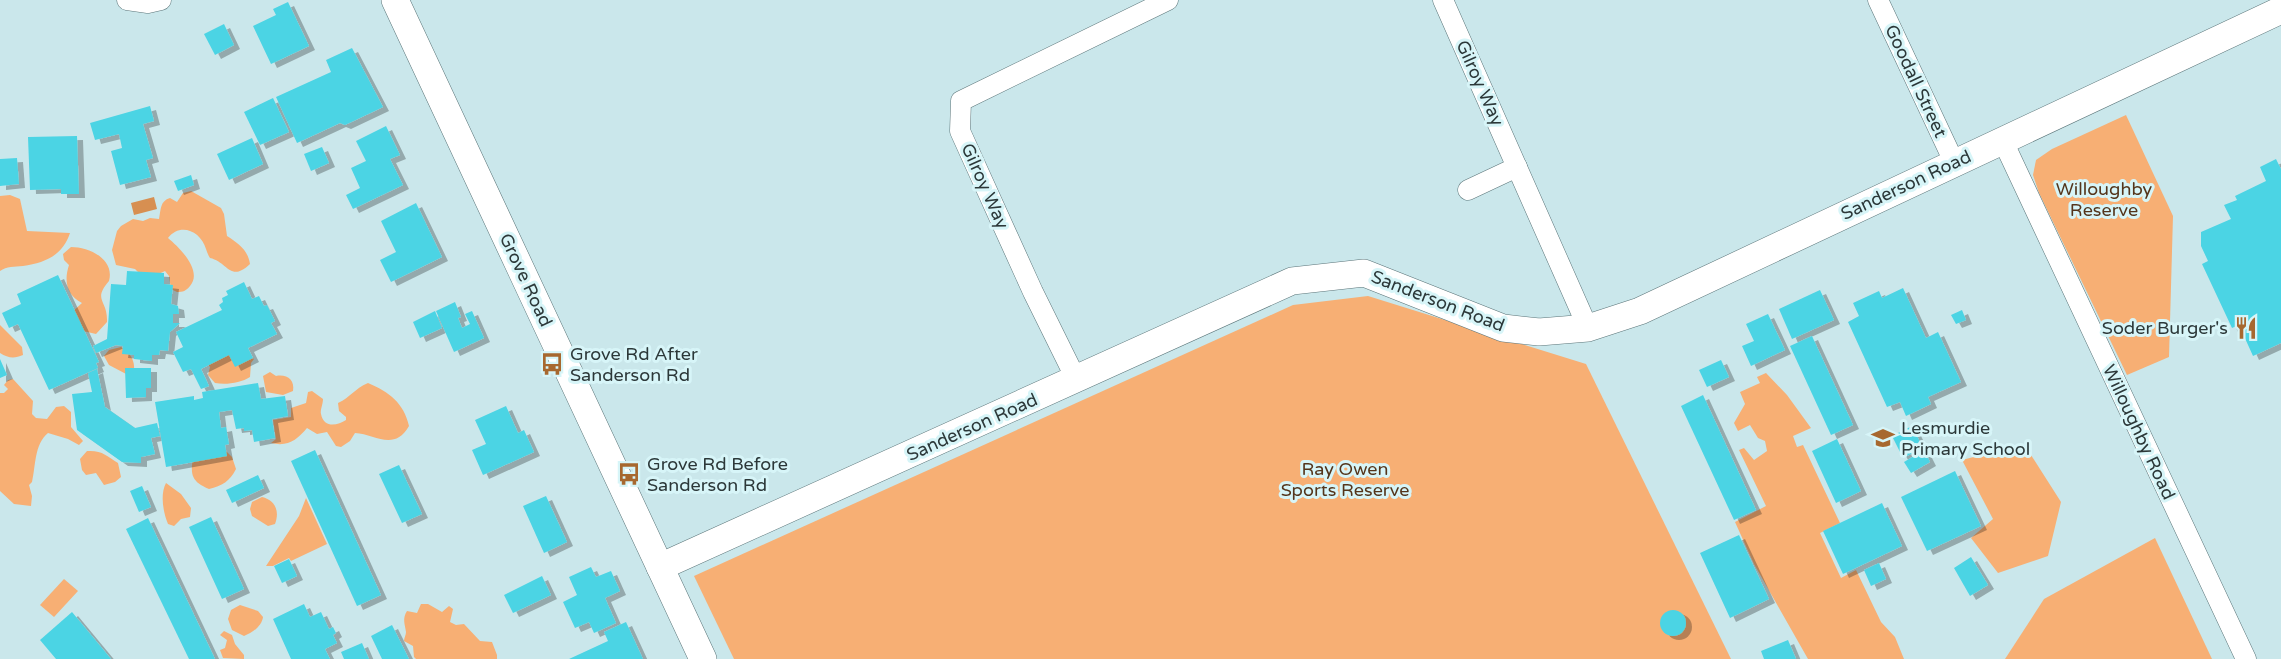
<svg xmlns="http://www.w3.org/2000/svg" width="2281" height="659" font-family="'Varela Round',sans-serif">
	<defs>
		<filter id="shadow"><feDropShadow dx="6" dy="4" stdDeviation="0" flood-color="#0004"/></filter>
	</defs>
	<rect width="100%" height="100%" fill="#cae7eb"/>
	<g fill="#f7af74">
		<polygon points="2126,115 2173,216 2169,357 2127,375 2039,193 2033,175 2036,160 2052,149"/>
		<path d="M191 191 221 208 224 214 227 236C238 243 248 250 250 264 230 283 228 262 210 258 208 255 207 252 206 249 201 231 180 222 168 238 180 248 203 271 190 286 186 291 183 292 177 292L171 289 169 276 165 271 154 276H142L135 269 116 265 112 250 117 231 121 226 133 219 143 221 150 218 159 219C161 209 160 201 170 198L177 202 183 193Z"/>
		<path d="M10 195 20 199 27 231 70 233C63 255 45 263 23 266 14 267 7 266 0 271V196Z"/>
		<path d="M71 247C89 247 115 259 109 281 92 301 108 299 107 322L96 334 83 331 72 312 82 303C66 295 64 280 69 265L64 260 63 254Z"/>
		<polygon points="1368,296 1586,364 1731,659 734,659 694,576 1293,305"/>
		<path d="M0 325 22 347 23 355C14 359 8 358 0 353Z"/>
		<path d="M121 347C130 352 135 360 134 371L128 375 109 365 104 356 109 350Z"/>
		<path d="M218 354 247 355 254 359 251 363 250 377C241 383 226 385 215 383L208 375 210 367 205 361Z"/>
		<path d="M270 372 276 376C287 374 295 380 293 391L283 395 266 392 263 376Z"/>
		<polygon points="1766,373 1787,395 1811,428 1793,436 1797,447 1803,445 1840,523 1820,533 1841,578 1856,570 1881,622 1895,637 1904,659 1808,659 1754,564 1735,522 1766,506 1739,450 1744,448 1754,460 1767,451 1765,441 1758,438 1750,425 1738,431 1734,423 1745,404 1740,392 1760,383 1757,377"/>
		<path d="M13 379 33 401 32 414 36 418 47 419 56 407 64 406 71 412V427L83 441 79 445 68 439 48 433C34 445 36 465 32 482L29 485 32 496 31 506 14 504 0 491V393H4L8 389 4 385 8 380Z"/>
		<path d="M368 383C389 392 404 403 409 426 394 452 375 434 355 433L350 441 341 447 336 446 327 432 317 434 307 428C297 440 288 447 271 443L276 439 273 420 291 417V408L306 403 308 392 312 391 323 399C323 404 320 410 321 414 324 429 338 425 346 420V417L339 411 338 403C351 397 354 389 368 383Z"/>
		<polygon points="2024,444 2061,502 2048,556 1998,573 1971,538 1993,519 1962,460"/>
		<path d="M87 451C102 450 107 456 118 463L121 477 115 482 104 485 96 473 86 475 82 470 80 459Z"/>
		<path d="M226 451 232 457 236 469C230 481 222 486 209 489 192 482 190 475 193 458Z"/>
		<path d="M166 483 181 494 191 508 190 517 181 519 174 526 168 524C163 512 160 494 166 483Z"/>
		<path d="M262 497C275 500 280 511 275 524L268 526 252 516 250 509 252 502Z"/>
		<polygon points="306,498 327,544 291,561 289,558 273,566 266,566 299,516"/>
		<polygon points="2155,538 2212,659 2005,659 2044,599"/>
		<polygon points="64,579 78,591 54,617 40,605"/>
		<path d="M421 604H428L442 612 449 606 453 609 450 622 456 625 464 624 480 641 492 642 497 655V659H416L414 657 413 646 404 641C404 638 406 635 406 632 405 624 402 619 407 611L417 613Z"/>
		<path d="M240 605 258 611 263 617C262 626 252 633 244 636L232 630 228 619 231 610Z"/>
		<polygon points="224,631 232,635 235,644 244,655 244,659 223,658 220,650 225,648 227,640 220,635"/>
	</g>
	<polygon fill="#d78f51" points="154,197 157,209 134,215 131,203"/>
	<g fill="#4cd4e4" filter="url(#shadow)">
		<polygon points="288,2 309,46 271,64 253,26 276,15 273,9"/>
		<polygon points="224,24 234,45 215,55 204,34"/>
		<polygon points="352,48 383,107 345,125 340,123 297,143 276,97 331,72 326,60"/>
		<polygon points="273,98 289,132 260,145 244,112"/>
		<polygon points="150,106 154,121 143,124 153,158 146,160 151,177 120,185 111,151 122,148 119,134 95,140 90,123"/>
		<polygon points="386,126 400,155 390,159 403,185 353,209 346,195 360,188 351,168 366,161 356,141"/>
		<polygon points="77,136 79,194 61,194 61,189 30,190 28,137"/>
		<polygon points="252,138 263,164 229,180 217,154"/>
		<polygon points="322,147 329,163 311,171 304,154"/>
		<polygon points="17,158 19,184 0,186 0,159"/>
		<polygon points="2276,159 2281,169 2281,343 2253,356 2239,325 2232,328 2202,264 2208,261 2201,246 2201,232 2231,219 2224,205 2237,200 2235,196 2266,181 2260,167"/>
		<polygon points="191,175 194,185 178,191 174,181"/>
		<polygon points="416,203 442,257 391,282 380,260 396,252 381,221"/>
		<polygon points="127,271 164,273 164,284 173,285 171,304 178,306 179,314 173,314 173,323 180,323 170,332 168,351 160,350 159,355 152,355 152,361 134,359 134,355 122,354 123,346 116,345 96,353 93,346 107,339 111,284 126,285"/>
		<polygon points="58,275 99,362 96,363 98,368 49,390 18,324 9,328 2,313 21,304 17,294"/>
		<polygon points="244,282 252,299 259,296 264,306 267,305 275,321 271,323 277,334 248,348 253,358 235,367 229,355 201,369 209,386 201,389 191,369 183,372 173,352 183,347 176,332 222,310 219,305 223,302 222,298 228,295 226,291"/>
		<polygon points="1903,288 1926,338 1938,332 1961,382 1928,397 1931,404 1906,416 1900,402 1887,407 1848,322 1859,316 1853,303 1879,291 1882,298"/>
		<polygon points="1820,290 1834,320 1792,339 1779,309"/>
		<polygon points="455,302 461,317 458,318 462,328 470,324 465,314 472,311 484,338 454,352 436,311"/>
		<polygon points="1962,310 1966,320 1956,324 1951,315"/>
		<polygon points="435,311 442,328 420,338 413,322"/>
		<polygon points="1768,314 1785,350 1751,366 1742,346 1754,341 1746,324"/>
		<polygon points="1812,336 1853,425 1831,435 1790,346"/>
		<polygon points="0,359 7,375 0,378"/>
		<polygon points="1721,360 1729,377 1707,387 1699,370"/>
		<polygon points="125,368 151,368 151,388 146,388 146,397 126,398"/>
		<polygon points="97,369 105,407 135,428 157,423 160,436 151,438 155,454 141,457 141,463 122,462 77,430 72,394 92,392 88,373"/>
		<polygon points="258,383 261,399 285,396 288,416 272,419 275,438 254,442 252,430 244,431 244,428 236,429 232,410 219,412 221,428 226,427 229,444 225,445 227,456 166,467 155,402 194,396 194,400 203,398 202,392"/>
		<polygon points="1703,395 1756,510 1734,520 1681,406"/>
		<polygon points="506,406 518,433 524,430 534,452 483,475 472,450 486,444 475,420"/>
		<polygon points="1912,426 1923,448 1903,458 1892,436"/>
		<polygon points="1837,439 1861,491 1836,503 1812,451"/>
		<polygon points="315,450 381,595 357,606 291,461"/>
		<polygon points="1924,450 1930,462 1911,473 1904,462"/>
		<polygon points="399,465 422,514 402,523 379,474"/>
		<polygon points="1955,471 1981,526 1927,551 1901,497"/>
		<polygon points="258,475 264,488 232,503 226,490"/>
		<polygon points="142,486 151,507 139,512 130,491"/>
		<polygon points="546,496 567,542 544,553 523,506"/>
		<polygon points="1882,503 1902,546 1843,574 1823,531"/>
		<polygon points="211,517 244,589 222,599 189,527"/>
		<polygon points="148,518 215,659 189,659 126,529"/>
		<polygon points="1739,535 1769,599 1730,618 1700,553"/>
		<polygon points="1971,557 1988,585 1970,596 1954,568"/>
		<polygon points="289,559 297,576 282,583 274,566"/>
		<polygon points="1879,563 1886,579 1871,586 1864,570"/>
		<polygon points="591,567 596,577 611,571 620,591 605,598 616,623 594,633 589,622 575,628 563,602 577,595 569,577"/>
		<polygon points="542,576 551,595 513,613 504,595"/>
		<polygon points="304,604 310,617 321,612 329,629 333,627 336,633 333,635 337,643 325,649 330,659 291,659 273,619"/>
		<circle cx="1673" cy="623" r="13"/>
		<polygon points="72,612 111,659 56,659 40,640"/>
		<polygon points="626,622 643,659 569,659 608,641 604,632"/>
		<polygon points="392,625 409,659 382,659 371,636"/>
		<polygon points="1788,640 1796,659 1764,659 1761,651"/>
		<polygon points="362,643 369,659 344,659 341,652"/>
	</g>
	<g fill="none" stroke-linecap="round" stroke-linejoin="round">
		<g stroke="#5b7579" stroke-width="21">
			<g id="street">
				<polyline points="127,0 148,3 161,0"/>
				<polyline points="1443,0 1588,328"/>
				<polyline points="1878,0 1954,162"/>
				<polyline points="2002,139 2246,659"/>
				<polyline points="1468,190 1517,167"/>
				<polyline points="1076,379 1033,292 960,131 961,101 1168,0"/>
			</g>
		</g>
		<g stroke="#5b7579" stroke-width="28">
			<g id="secondary">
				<polyline points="395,0 703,659"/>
				<polyline points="660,567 1292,281 1364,273 1503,328 1539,332 1588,328 1640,311 2281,10"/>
			</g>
		</g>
		<use href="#street" stroke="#fff" stroke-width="20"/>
		<use href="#secondary" stroke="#fff" stroke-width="27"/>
	</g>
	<defs>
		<g id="restaurant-bare" transform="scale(1.8)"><path d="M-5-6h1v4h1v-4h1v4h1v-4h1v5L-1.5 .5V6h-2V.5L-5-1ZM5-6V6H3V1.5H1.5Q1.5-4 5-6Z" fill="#a7682f" stroke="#d7f5f8" stroke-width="2.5" paint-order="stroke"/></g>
		<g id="bus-bare" transform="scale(1.8)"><path d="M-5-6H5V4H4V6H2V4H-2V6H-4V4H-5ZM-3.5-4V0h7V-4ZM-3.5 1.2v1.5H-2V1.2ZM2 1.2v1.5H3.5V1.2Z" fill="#a7682f" stroke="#d7f5f8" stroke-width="2.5" paint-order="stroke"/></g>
		<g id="school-bare" transform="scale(1.8)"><path d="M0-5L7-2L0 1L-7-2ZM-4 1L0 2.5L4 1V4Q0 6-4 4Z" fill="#a7682f" stroke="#d7f5f8" stroke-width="2.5" paint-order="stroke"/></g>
	</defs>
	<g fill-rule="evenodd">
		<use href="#restaurant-bare" x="2246" y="328"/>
		<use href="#bus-bare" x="552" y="364"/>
		<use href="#school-bare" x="1883" y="438"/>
		<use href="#bus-bare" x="629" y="474"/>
	</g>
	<g text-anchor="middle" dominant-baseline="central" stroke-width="6" stroke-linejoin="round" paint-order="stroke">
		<g font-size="18" fill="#2c3839" stroke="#d7f5f8">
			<text transform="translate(1916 81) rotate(65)">Goodall Street</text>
			<text transform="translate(1480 83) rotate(66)">Gilroy Way</text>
			<text transform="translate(1906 185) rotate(-25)">Sanderson Road</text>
			<text transform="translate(985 186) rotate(66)">Gilroy Way</text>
			<text transform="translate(526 280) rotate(65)">Grove Road</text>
			<text transform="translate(1438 301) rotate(21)">Sanderson Road</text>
			<text transform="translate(972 427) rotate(-24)">Sanderson Road</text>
			<text transform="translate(2139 432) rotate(65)">Willoughby Road</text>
		</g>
		<g font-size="18" fill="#54351b" stroke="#d7f5f8">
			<text x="2104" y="189">Willoughby<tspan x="2104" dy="21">Reserve</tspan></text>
			<text x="1345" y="469">Ray Owen<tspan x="1345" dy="21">Sports Reserve</tspan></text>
		</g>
		<g font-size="18" fill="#2c3839" stroke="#d7f5f8" text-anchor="start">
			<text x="2228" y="328" text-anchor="end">Soder Burger's</text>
			<text x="570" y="354">Grove Rd After<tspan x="570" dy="21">Sanderson Rd</tspan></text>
			<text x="1901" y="428">Lesmurdie<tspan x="1901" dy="21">Primary School</tspan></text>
			<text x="647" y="464">Grove Rd Before<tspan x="647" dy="21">Sanderson Rd</tspan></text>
		</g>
	</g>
</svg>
